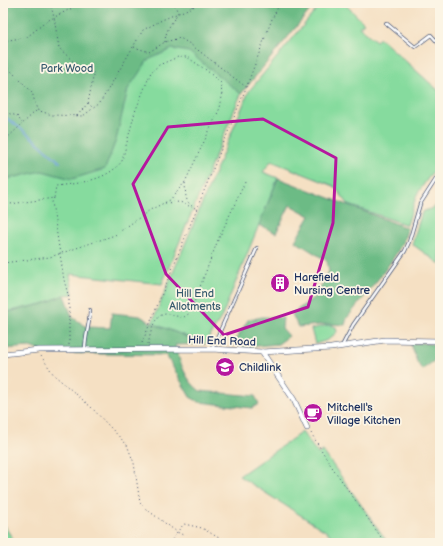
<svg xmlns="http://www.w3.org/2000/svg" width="443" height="546" font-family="'Balsamiq Sans',sans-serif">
	<rect width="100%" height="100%" fill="#fcf5e5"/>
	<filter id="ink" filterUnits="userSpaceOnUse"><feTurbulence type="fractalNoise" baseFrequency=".025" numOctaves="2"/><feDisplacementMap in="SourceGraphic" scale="8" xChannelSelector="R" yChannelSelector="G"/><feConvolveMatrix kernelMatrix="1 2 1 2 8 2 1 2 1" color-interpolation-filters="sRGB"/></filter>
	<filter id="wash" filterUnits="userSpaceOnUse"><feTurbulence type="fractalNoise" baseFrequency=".012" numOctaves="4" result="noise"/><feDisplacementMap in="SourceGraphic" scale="16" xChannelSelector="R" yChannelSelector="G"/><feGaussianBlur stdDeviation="0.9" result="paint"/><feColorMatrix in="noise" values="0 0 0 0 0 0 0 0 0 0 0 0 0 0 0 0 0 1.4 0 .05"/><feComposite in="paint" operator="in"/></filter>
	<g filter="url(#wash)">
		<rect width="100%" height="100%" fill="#f5e0c3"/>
		<g fill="#86db9e" stroke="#50857e">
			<polygon points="3,3 275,3 241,94 162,284 70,274 73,294 64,295 43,304 3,313 3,136 7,132 3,128"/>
			<polygon points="322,3 344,3 364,23 359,27 376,41 380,38 440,92 440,97 437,101 440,104 440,161 417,194 407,225 349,205 334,186 271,161 263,172 278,178 222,316 205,344 152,323 249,91"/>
			<polygon points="440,200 440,264 412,244 422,212 435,207"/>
			<polygon points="329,325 336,327 337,332 328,340 315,344 311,329"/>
			<polygon points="302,432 318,454 323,451 388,543 324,543 330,534 239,476"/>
			<polygon points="3,524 13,539 9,543 3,543"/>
		</g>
		<g fill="#6cbb85" stroke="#447572">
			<polygon points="3,3 316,3 241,94 189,52 172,49 148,60 128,89 116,140 105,169 72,179 42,171 3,180 3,136 7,132 3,128"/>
			<path d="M278 178 407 228C406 249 362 299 347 318L345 325 329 324 298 327 292 314 317 295 329 271 327 261 295 241 310 216 290 205 276 233 259 225Z"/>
			<path d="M64 295 72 317 87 327 110 328 112 313 140 316 152 323 205 344 175 345C180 362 185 380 200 391L255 396 259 404 252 408 199 402 190 397 166 355 47 353 30 347 3 349V313L43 304Z"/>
			<polygon points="262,317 283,318 282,328 289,336 278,344 246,347 233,344 248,320"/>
			<polygon points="421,343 440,345 440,356 422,370 417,362 411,344"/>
		</g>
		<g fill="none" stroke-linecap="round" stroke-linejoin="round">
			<polyline stroke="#64a0d5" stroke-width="2" points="3,115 29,135 60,162"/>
		</g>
	</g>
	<g filter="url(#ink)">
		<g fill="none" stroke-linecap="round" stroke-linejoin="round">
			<g stroke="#3c4a6d" stroke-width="4">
				<g id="service">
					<polyline points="386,23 415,47 431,35 440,45"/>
					<polyline points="342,346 353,325 405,251 409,242 420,204 440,173"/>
					<polyline points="212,349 257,248"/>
					<path d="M85 350C85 336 90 323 90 310"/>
				</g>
			</g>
			<g stroke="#3c4a6d" stroke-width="6">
				<g id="minor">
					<polyline points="262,352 294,400 307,428"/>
					<polyline points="3,354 39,350 212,349 262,352 331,348 385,340 440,341"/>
				</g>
			</g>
			<g stroke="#3c4a6d" stroke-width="1" stroke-dasharray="1 3" stroke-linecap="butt">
				<polyline points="50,3 54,17 59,48 77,65 94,73 88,103 93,108"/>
				<polyline points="192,7 193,3"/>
				<polyline points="3,41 27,37 47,21 74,7 78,3"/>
				<path d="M165 42C165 31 172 22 178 13L174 3"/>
				<polyline points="134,47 149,52 165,42 180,38 190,44 246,87"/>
				<polyline points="3,63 32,92 37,110 52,115 83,116 100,103 143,30 162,20 202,3"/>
				<polyline points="3,110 4,112 17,116 22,123"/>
				<polyline points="77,116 88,103"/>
				<polyline points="3,142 36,111"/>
				<path d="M185 183C186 196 184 203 197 209"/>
				<polyline points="54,198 52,202 64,280 69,298 69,345"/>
				<polyline points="165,203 180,202 189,206"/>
				<path d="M3 205 54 198 56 186C79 183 107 181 122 161L135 112 151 72 159 65 178 57H187L206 70 221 83 222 97 220 108 185 182 170 200 150 210 115 235 50 257 3 263"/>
				<polyline points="142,343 246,88 272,19 280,3"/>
				<path d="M148 344C151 333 153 313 168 314 173 315 178 317 184 317L190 313 218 240 246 180"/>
				<polyline points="41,356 54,375 91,407 127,445 134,463 140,503 146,509 177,532 185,536"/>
				<polyline points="311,433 330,464 385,543"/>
				<polyline points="170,543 177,532 184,524 202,528 219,538 230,539 239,543"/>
				<polyline points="254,543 256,540 261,543"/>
			</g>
			<use href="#service" stroke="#fff" stroke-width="2.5"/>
			<use href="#minor" stroke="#fff" stroke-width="5"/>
		</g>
	</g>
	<path fill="none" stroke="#b5179e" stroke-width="3" stroke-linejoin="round" d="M263 119 336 158 333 223 308 307 224 335 166 274 133 184 168 127Z"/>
	<defs>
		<g id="building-disc" transform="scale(1)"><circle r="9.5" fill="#b5179e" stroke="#fcf5e5"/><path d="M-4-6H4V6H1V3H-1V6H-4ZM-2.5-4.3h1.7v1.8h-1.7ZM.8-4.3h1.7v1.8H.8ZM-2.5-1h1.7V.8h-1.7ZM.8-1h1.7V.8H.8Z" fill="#fff"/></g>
		<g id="school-disc" transform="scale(1)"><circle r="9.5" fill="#b5179e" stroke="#fcf5e5"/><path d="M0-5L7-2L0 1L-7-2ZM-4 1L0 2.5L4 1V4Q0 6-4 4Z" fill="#fff"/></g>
		<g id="cafe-disc" transform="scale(1)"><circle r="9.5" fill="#b5179e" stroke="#fcf5e5"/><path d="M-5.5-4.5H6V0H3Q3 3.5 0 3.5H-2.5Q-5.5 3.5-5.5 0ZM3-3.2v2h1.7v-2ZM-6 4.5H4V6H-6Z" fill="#fff"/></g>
	</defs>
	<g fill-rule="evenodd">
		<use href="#building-disc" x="280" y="283"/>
		<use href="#school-disc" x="225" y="367"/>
		<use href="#cafe-disc" x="313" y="413"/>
	</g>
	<g text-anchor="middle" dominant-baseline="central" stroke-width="3.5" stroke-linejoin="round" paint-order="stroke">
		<g font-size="11" fill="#365a6e" stroke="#fcf5e5">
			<text x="67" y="68">Park Wood</text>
			<text x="195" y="293">Hill End<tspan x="195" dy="13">Allotments</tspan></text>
		</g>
		<g font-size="11" fill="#1b2f5e" stroke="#fcf5e5" text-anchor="start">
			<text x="294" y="277">Harefield<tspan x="294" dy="13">Nursing Centre</tspan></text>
			<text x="239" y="367">Childlink</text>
			<text x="327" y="407">Mitchell's<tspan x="327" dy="13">Village Kitchen</tspan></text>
		</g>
		<g font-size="11" fill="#1b2f5e" stroke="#fcf5e5">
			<text transform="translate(222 341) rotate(2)">Hill End Road</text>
		</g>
	</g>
	<rect width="443" height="546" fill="none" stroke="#fcf5e5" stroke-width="16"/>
</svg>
